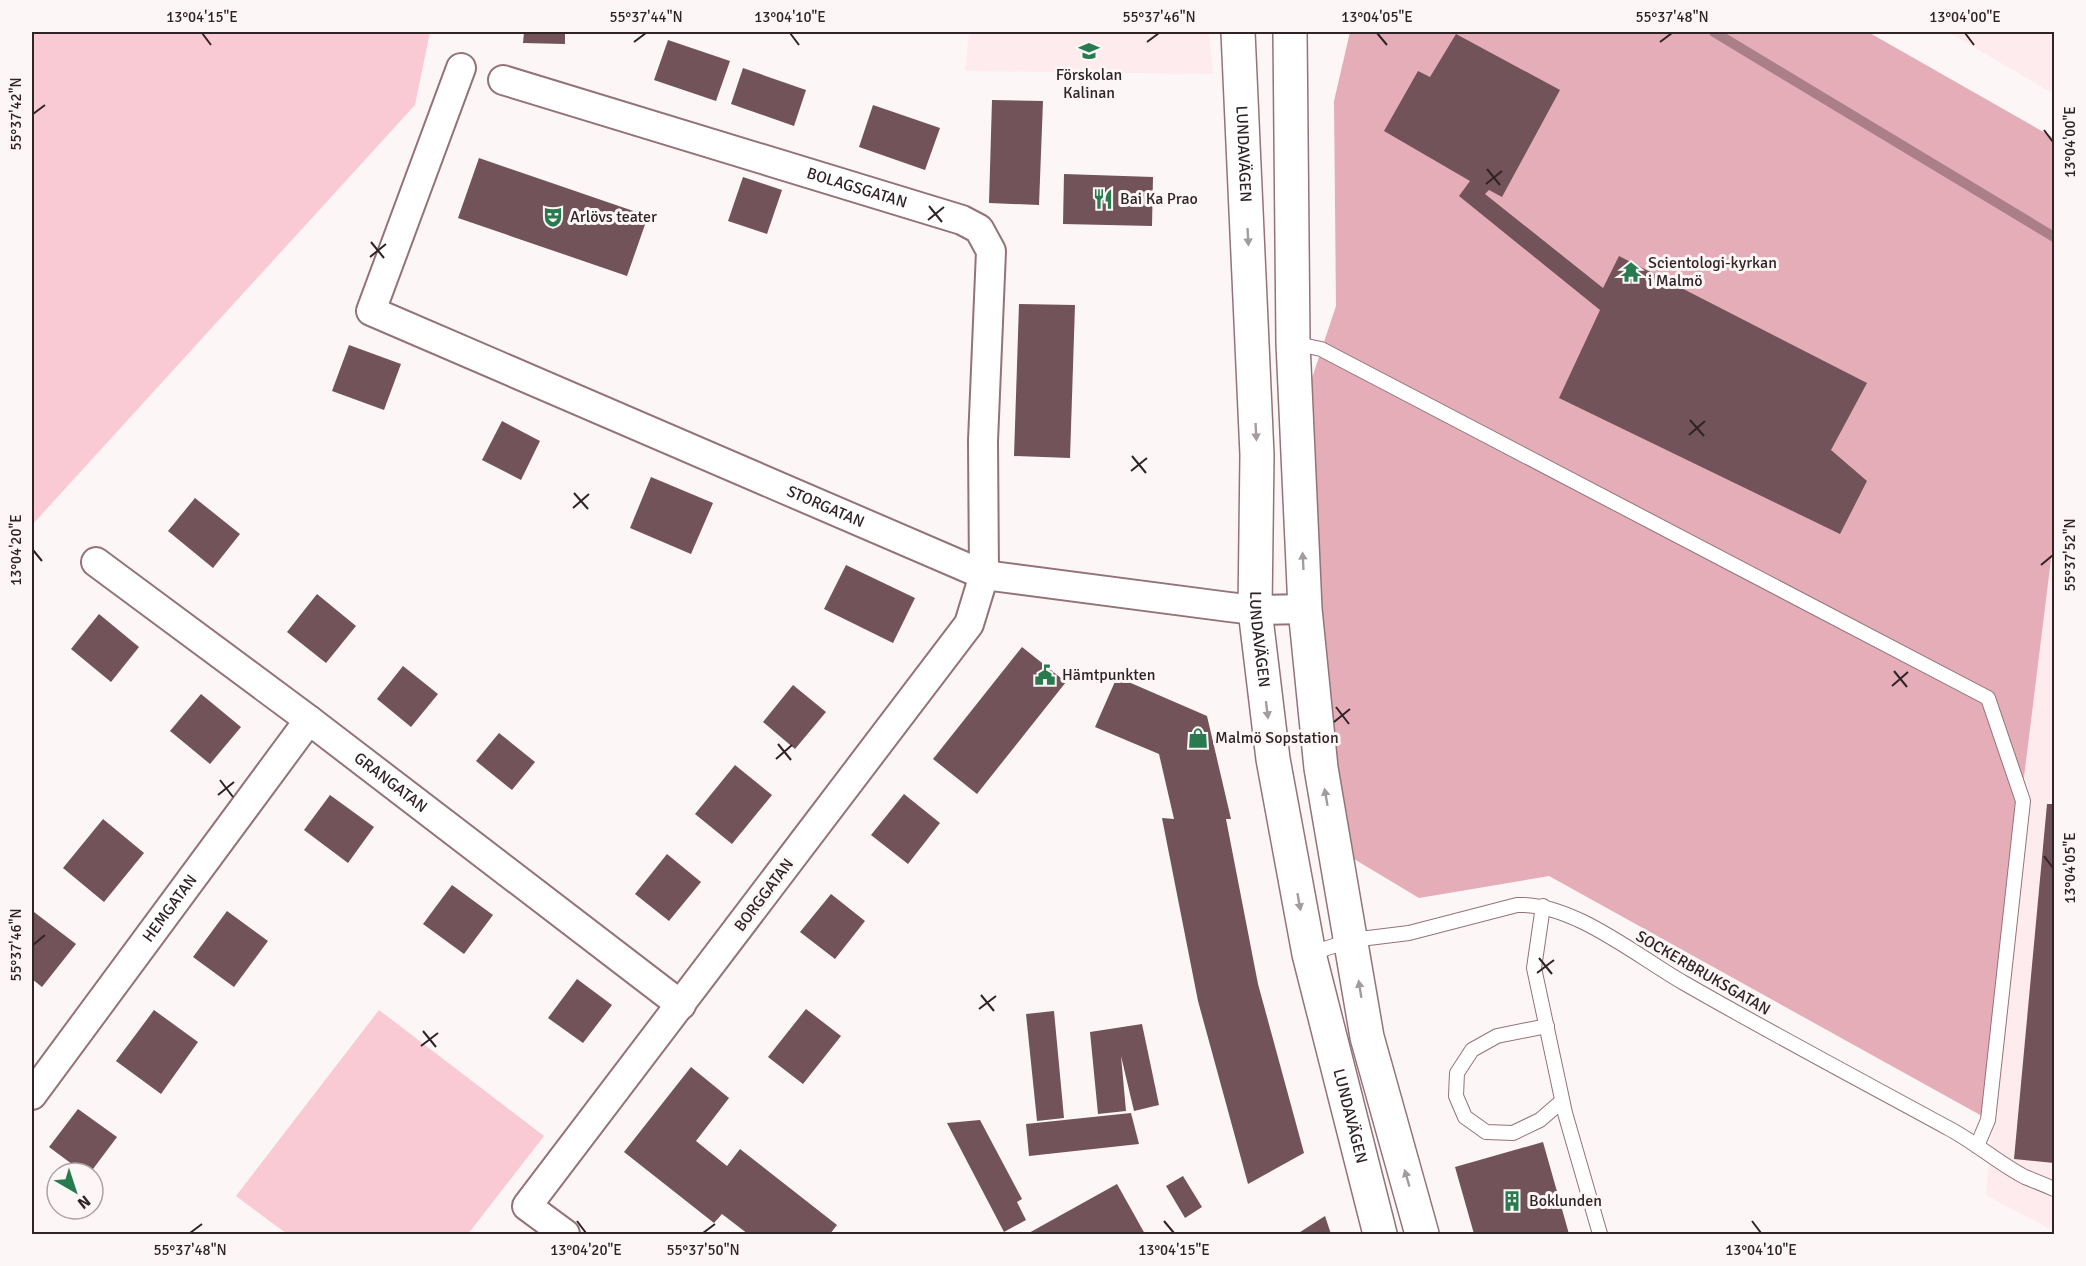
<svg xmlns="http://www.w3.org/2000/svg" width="2086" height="1266" font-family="Signika,sans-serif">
	<rect width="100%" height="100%" fill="#fdf6f7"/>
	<g fill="#fdebee">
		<polygon points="969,32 1209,32 1213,74 965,71"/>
		<polygon points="1948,32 2054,32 2054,94"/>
		<polygon points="2054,427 2054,1231 1986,1195"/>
	</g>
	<g fill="#f9cad3">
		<polygon points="32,32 430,32 415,105 32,525"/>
		<polygon points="379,1010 544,1136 468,1234 287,1234 236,1196"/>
	</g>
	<polygon fill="#e5adb8" points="1350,32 1868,32 2054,138 2054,535 1982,1116 1549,876 1419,898 1354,859 1331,762 1307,393 1336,306 1334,101"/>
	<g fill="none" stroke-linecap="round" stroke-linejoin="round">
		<polyline stroke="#aa7f88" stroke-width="10" points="1714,32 2054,237"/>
	</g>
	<g fill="#715359">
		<polygon points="524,32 565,32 565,44 523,43"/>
		<polygon points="1456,34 1560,90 1502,197 1489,190 1485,194 1603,288 1619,256 1867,383 1831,450 1867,481 1840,534 1559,398 1600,310 1459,196 1470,181 1384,131 1418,71 1430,77"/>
		<polygon points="668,40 730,61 716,101 654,80"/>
		<polygon points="743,68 806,90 794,126 731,104"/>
		<polygon points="992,100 1043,101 1039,205 989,203"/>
		<polygon points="873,105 940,128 925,170 859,147"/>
		<polygon points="479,158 648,216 627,276 458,218"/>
		<polygon points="1064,174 1153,177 1152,226 1063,224"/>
		<polygon points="743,177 782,190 767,234 728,221"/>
		<polygon points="1019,304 1075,305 1070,458 1014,456"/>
		<polygon points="349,345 401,364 384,410 332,391"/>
		<polygon points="502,421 540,441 521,480 482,460"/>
		<polygon points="651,477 713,503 691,554 630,528"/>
		<polygon points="195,498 240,534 213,568 168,531"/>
		<polygon points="846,565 915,598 893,643 824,609"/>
		<polygon points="317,594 356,626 326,663 287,632"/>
		<polygon points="99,614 139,647 111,682 71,649"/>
		<polygon points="1022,647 1066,682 977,794 933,759"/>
		<polygon points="403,666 438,694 411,727 377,699"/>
		<polygon points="1117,677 1207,716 1231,819 1226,819 1258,984 1304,1153 1248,1184 1198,1001 1162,818 1174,819 1159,754 1095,727"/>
		<polygon points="793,685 826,712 795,749 763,722"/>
		<polygon points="201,694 241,727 210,764 170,731"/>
		<polygon points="499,733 535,762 512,790 476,761"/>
		<polygon points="735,765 772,795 732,844 695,814"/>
		<polygon points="904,794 940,823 908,864 871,835"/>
		<polygon points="330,795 374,827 348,863 304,830"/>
		<polygon points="2047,804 2054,804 2054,1163 2014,1159"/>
		<polygon points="103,819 144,853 104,902 63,868"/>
		<polygon points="667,854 701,882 669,921 635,894"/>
		<polygon points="452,885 493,915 464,954 423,924"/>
		<polygon points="831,894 865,921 835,959 800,932"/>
		<polygon points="227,911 268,941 234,987 193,957"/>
		<polygon points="34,912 76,944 42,987 32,979 32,915"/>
		<polygon points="577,979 612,1005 583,1043 548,1018"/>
		<polygon points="806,1009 841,1036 803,1084 768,1057"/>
		<polygon points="154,1010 198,1042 161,1094 116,1061"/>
		<polygon points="1054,1011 1064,1118 1037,1121 1026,1014"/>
		<polygon points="1142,1024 1159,1105 1134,1111 1121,1056 1126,1111 1098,1114 1090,1032"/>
		<polygon points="691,1067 729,1098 696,1141 727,1166 740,1149 837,1225 830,1234 748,1234 722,1214 714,1223 624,1152"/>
		<polygon points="78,1109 117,1137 90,1173 84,1173 49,1147"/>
		<polygon points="1131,1113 1139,1144 1029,1156 1026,1124"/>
		<polygon points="980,1120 1022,1199 1017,1202 1026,1220 1004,1232 947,1123"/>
		<polygon points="1543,1142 1569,1234 1474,1234 1455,1167"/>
		<polygon points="1183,1176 1202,1207 1185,1218 1166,1186"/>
		<polygon points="1117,1184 1145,1234 1027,1234"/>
		<polygon points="1325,1216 1331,1234 1297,1234"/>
	</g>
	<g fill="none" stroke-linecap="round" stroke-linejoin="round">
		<g stroke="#937379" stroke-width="16">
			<g id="service">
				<polyline points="1293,343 1321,349 1988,698 2023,801 1988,1120 1977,1146"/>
				<polyline points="1543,906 1534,968 1565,1113 1600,1234"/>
				<path d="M1309 954 1352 940 1409 933 1517 905C1572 902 1637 956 1684 983 1771 1033 1860 1080 1948 1128 1975 1142 1998 1163 2025 1177 2035 1181 2045 1185 2054 1189"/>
				<polyline points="1547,1026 1497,1036 1472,1050 1457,1073 1456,1096 1465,1117 1486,1132 1513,1133 1540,1120 1562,1101"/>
			</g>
		</g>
		<g stroke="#937379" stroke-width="32">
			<g id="minor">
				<path id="s1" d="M461 68 371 311 984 575 1229 607 1255 610 1305 609"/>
				<path id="s2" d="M503 80 962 220 979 229 991 251 983 441 984 575 969 624 527 1206 565 1234"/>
				<path id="s3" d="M96 562 309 720 681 1005"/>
				<path id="s4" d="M32 1095 309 720"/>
			</g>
		</g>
		<g stroke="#937379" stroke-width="36">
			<g id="secondary">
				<path id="s5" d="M1238 32 1257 455 1255 610 1273 759 1309 954 1380 1234"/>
				<polyline points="1290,32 1293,343 1305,609 1321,768 1367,1037 1422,1234"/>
			</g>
		</g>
		<use href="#service" stroke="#fff" stroke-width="14"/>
		<use href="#minor" stroke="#fff" stroke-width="28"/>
		<use href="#secondary" stroke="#fff" stroke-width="33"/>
	</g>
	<defs><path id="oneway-solid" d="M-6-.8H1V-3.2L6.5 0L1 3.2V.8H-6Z" transform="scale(1.5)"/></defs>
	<g fill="#a29c9d">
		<use href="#oneway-solid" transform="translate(1248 237) rotate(87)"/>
		<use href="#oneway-solid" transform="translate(1256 432) rotate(87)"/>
		<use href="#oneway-solid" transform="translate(1303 561) rotate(-93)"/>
		<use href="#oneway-solid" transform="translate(1267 710) rotate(83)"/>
		<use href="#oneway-solid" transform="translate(1326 797) rotate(-100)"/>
		<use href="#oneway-solid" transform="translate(1299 902) rotate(80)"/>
		<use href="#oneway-solid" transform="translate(1360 989) rotate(-99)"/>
		<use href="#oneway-solid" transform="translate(1407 1178) rotate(-106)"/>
	</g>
	<path fill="none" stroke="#302326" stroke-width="2" d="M202 33 211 45M790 33 799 45M1377 33 1387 45M1965 33 1974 45M634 42 646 33M1147 42 1159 33M1660 42 1672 33M33 114 45 105M2044 130 2053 142M1487 169 1500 185M1486 184 1502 171M929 206 942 222M928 220 944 207M371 242 384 258M370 257 386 244M1690 420 1704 436M1689 435 1705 421M1132 456 1146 473M1131 471 1147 458M574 493 588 509M573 508 589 494M33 550 42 561M2041 565 2053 555M1894 671 1907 687M1892 686 1908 672M1336 707 1349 724M1334 722 1350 709M778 744 791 760M776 759 792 745M220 780 233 797M218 795 234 782M2044 856 2053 868M33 945 45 935M1539 958 1552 974M1537 973 1554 960M981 995 994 1011M979 1009 996 996M423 1031 436 1047M421 1046 438 1033M577 1221 586 1233M1164 1221 1174 1233M1752 1221 1761 1233M190 1233 202 1224M703 1233 715 1224"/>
	<defs>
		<g id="school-bare" transform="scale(1.62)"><path d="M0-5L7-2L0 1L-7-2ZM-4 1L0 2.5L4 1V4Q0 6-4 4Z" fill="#277b4e" stroke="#fdf6f7" stroke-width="2.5" paint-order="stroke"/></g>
		<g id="restaurant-bare" transform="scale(1.62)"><path d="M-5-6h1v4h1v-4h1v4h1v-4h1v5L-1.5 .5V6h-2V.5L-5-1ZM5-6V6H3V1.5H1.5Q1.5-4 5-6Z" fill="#277b4e" stroke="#fdf6f7" stroke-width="2.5" paint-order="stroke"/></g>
		<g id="theatre-bare" transform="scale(1.62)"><path d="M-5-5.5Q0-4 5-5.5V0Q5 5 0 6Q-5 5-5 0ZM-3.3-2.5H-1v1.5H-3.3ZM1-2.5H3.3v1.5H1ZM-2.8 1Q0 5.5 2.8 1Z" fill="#277b4e" stroke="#fdf6f7" stroke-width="2.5" paint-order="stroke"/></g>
		<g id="temple-bare" transform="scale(1.62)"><path d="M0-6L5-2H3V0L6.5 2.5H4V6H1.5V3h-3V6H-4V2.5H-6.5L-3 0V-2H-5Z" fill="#277b4e" stroke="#fdf6f7" stroke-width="2.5" paint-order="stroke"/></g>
		<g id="civic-bare" transform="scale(1.62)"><path d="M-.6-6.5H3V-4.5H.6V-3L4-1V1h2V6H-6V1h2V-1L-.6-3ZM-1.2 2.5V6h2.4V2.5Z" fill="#277b4e" stroke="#fdf6f7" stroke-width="2.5" paint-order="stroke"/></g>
		<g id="shop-bare" transform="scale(1.62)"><path d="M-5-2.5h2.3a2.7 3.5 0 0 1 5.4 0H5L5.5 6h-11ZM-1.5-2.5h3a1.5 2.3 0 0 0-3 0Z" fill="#277b4e" stroke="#fdf6f7" stroke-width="2.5" paint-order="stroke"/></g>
		<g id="building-bare" transform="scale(1.62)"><path d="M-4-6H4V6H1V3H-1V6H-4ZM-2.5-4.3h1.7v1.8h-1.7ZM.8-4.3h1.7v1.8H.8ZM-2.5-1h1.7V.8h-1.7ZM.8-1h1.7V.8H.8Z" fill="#277b4e" stroke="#fdf6f7" stroke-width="2.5" paint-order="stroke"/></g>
	</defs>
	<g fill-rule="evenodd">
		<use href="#school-bare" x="1089" y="51"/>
		<use href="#restaurant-bare" x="1103" y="199"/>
		<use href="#theatre-bare" x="553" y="217"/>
		<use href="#temple-bare" x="1631" y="272"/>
		<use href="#civic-bare" x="1045" y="675"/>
		<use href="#shop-bare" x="1198" y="738"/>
		<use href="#building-bare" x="1512" y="1201"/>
	</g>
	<g text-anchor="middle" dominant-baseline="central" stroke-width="6" stroke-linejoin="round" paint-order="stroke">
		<g font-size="16" fill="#302326" stroke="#fdf6f7" text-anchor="start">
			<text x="1089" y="75" text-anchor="middle">Förskolan<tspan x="1089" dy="18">Kalinan</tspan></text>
			<text x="1120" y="199">Bai Ka Prao</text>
			<text x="570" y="217">Arlövs teater</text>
			<text x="1648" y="263">Scientologi-kyrkan<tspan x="1648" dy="18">i Malmö</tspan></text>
			<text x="1062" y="675">Hämtpunkten</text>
			<text x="1215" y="738">Malmö Sopstation</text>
			<text x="1529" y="1201">Boklunden</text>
		</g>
		<g font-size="16" fill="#302326" stroke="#fdf6f7">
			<text stroke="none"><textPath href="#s5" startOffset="122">LUNDAVÄGEN</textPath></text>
			<text stroke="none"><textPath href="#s2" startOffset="370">BOLAGSGATAN</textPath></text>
			<text stroke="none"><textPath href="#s1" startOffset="754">STORGATAN</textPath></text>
			<text stroke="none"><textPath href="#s5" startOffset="608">LUNDAVÄGEN</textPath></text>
			<text stroke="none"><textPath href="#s3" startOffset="368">GRANGATAN</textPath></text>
			<text transform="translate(764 895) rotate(-53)">BORGGATAN</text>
			<text stroke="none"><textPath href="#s4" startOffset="232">HEMGATAN</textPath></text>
			<text transform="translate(1703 973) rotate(30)">SOCKERBRUKSGATAN</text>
			<text stroke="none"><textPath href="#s5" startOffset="1094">LUNDAVÄGEN</textPath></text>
		</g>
	</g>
	<rect width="2086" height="1266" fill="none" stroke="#fdf6f7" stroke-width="66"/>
	<g transform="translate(75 1191) rotate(141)"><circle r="28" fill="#fdf6f7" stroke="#aba2a3" stroke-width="1.5"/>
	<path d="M0-4.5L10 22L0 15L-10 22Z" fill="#277b4e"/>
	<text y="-9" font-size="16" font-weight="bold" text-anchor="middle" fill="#302326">N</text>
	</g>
	<rect x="33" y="33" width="2020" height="1200" fill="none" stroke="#302326" stroke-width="2"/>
	<g font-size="15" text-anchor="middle" fill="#302326">
		<text x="202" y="22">13°04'15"E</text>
		<text x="646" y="22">55°37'44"N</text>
		<text x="790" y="22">13°04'10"E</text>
		<text x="1159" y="22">55°37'46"N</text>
		<text x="1377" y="22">13°04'05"E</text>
		<text x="1672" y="22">55°37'48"N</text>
		<text x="1965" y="22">13°04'00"E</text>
		<text transform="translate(16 114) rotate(-90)" y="5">55°37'42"N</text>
		<text transform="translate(2070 142) rotate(-90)" y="5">13°04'00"E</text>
		<text transform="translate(16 550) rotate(-90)" y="5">13°04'20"E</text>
		<text transform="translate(2070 555) rotate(-90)" y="5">55°37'52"N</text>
		<text transform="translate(2070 868) rotate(-90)" y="5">13°04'05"E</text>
		<text transform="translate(16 945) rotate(-90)" y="5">55°37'46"N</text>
		<text x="190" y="1255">55°37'48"N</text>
		<text x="586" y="1255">13°04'20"E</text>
		<text x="703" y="1255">55°37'50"N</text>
		<text x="1174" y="1255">13°04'15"E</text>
		<text x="1761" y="1255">13°04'10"E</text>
	</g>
</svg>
